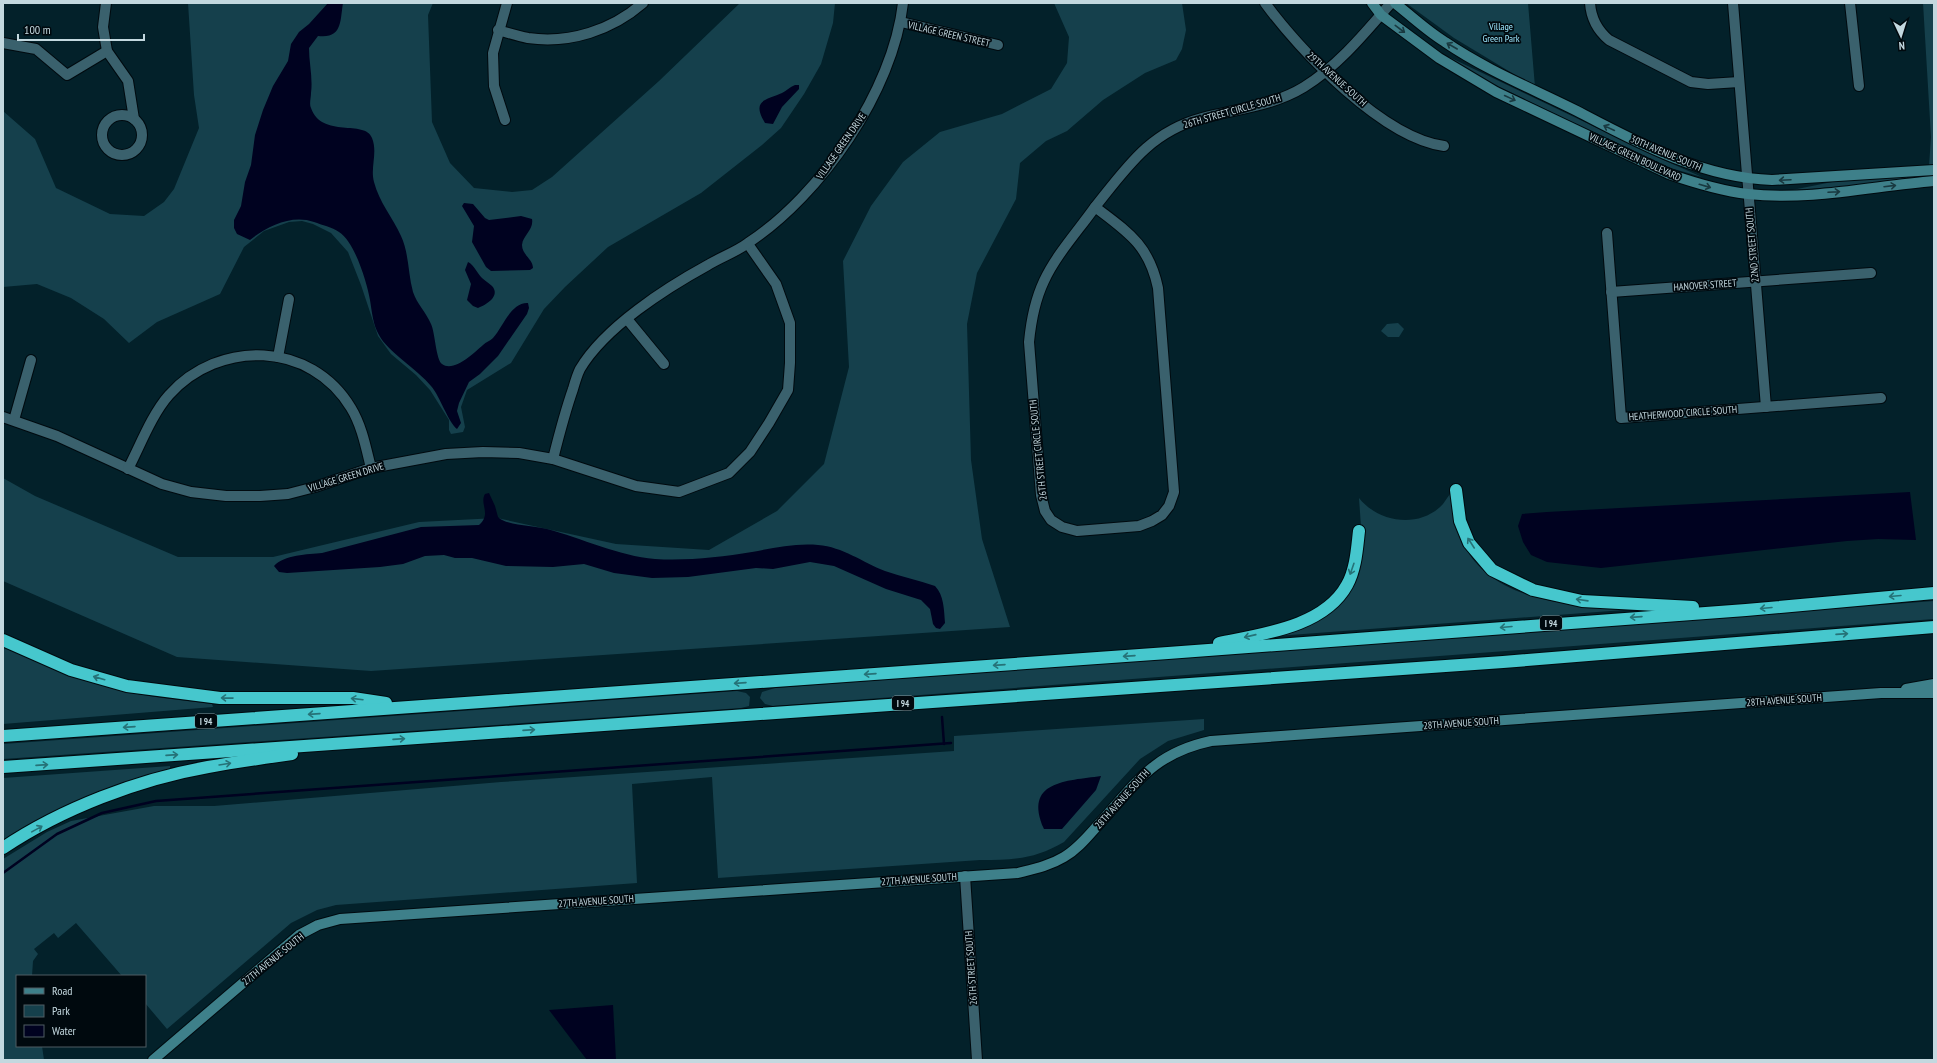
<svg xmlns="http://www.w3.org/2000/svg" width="1937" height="1063" font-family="'PT Sans Narrow',sans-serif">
	<rect width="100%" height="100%" fill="#03212a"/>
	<g fill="#15404c">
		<polygon points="188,3 433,3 428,15 432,122 450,163 474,188 512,192 532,190 552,177 659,81 740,3 835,3 833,23 821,64 804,94 781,128 762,145 701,193 608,247 565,287 544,309 511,363 467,390 461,407 465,427 463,432 451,434 449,430 449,420 430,390 416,375 391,354 378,336 361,285 348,252 331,233 313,224 302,221 289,222 264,231 244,247 220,294 157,322 129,343 104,319 71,298 37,284 3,287 3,111 35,139 56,188 110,214 144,216 164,202 174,189 199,128 194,95"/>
		<polygon points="1054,3 1182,3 1186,30 1182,49 1176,60 1145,73 1103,100 1067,131 1046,141 1020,163 1016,199 977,273 967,324 971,460 982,539 1010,627 371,671 177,657 3,581 3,478 35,496 178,557 273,557 419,522 497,518 616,544 709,550 777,511 824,464 849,367 843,261 871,206 903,162 940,132 1002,114 1051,89 1067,63 1069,37"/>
		<polygon points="1406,3 1528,3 1535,87 1454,38"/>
		<polygon points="1923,3 1934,3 1934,165 1929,166 1931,137"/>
		<polygon points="1449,57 1668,162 1702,177 1660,165 1473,74 1448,59"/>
		<polygon points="1907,176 1907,178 1865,185 1792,190 1837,181"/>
		<polygon points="1398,323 1404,329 1399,337 1388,337 1381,331 1387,324"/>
		<path d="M1452 491C1453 507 1454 522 1460 536 1484 600 1566 606 1624 609V610L1277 636 1322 619 1337 605 1362 541 1359 498C1379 523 1420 529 1443 504 1446 500 1449 495 1452 491Z"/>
		<polygon points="1934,601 1934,619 773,706 765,704 760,698 762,692 775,688"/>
		<path d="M3 646C39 664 76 679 115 689 146 697 179 700 212 704L213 707 3 724Z"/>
		<polygon points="737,691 746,693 750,697 749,706 741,708 3,759 3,744"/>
		<path d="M1204 719V730L1168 741 1140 759 1064 842C1035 859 1014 860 980 860L718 878 712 777 632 784 637 883 336 905 317 910 291 923 167 1029 145 1003V976H122L76 923 58 938 54 933 34 949 38 954 33 961 32 976H17V1046H42L44 1060H3V859L47 832 71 821 154 806H214L501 782 954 751V736Z"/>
		<polygon points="170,766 170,771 3,843 3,778"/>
	</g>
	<g fill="#000220">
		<path d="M328 3H343C340 20 343 39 318 36L309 48C309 63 313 78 311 93 311 98 309 104 311 108 322 139 365 119 372 138 378 153 370 167 374 182 379 202 393 218 401 236 409 253 408 274 413 292 417 304 426 312 431 324 435 332 436 360 442 364 454 373 475 352 483 345 486 342 490 341 493 338 503 327 511 302 528 303L529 308 527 314 498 356 480 374 469 382 459 403 457 411 461 423 457 429C448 422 440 396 431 386 418 370 387 351 379 335 373 325 372 312 370 300 367 283 355 242 339 232 332 227 322 225 314 222 292 214 267 226 250 240L237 234 234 228V220L241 206 245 182 251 165 255 135 263 110 273 86 288 61 291 44 299 32 309 24Z"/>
		<path d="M795 85H799V89L782 107 773 124 765 123C751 100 766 100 782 93 786 91 790 87 795 85Z"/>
		<path d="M464 203 473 204 485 218 489 220 521 216 532 219C534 230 523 235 522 245 522 255 533 259 533 268L530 270 491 271 486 267 472 242 474 226 462 206Z"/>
		<path d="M468 262C474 265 477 273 482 278 485 281 489 283 492 286 501 296 486 305 478 308L473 306 467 300 471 284 465 270Z"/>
		<polygon points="1910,492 1916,540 1878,539 1847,541 1601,568 1547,562 1531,555 1523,542 1518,526 1522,514 1547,512"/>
		<path d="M489 493 495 506 498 517C504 525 535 526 547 529 581 538 619 556 655 559 687 561 721 557 752 552 773 548 796 543 818 545 843 547 862 562 885 571 902 577 918 580 935 586 944 595 944 610 945 623L940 629 936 628 933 624 930 609 921 600 886 589 834 566 810 562 773 569 756 568 688 577 652 578 614 573 584 564 553 567 506 566 472 558H455L444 555 425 556 403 564 380 567 287 573 279 572 274 566C284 555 308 554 322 553L421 527 479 525C492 514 479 504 485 494Z"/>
		<path d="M1101 776 1096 790 1062 829H1044C1023 781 1066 781 1101 776Z"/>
		<polygon points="613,1005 616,1060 587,1060 549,1010"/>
	</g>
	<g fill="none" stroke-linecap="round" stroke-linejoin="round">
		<g stroke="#000220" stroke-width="2.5">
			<polyline points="942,717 944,744"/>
			<polyline points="3,873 57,834 102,813 156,801 951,743"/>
		</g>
		<g stroke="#000a0f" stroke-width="12">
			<g id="street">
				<polyline points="106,3 103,27 107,51 128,81 134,119"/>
				<path d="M1265 3C1300 51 1383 138 1444 146"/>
				<path d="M1590 3C1591 18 1597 30 1609 40L1691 82 1708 84 1739 82"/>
				<polyline points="1733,3 1766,407"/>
				<polyline points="1850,3 1859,86"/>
				<polyline points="901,22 998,45"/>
				<path d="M498 30C508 33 518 36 528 38 570 44 612 30 643 3"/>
				<polyline points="3,43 36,49 67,75 107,51"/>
				<circle cx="122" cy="135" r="20"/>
				<polyline points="505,120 494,86 493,53 507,3"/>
				<path d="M1095 207C1128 232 1149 245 1158 288L1174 492 1169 506 1162 515 1152 521 1139 526 1077 531 1062 527 1051 520 1045 511 1041 495 1029 342C1031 321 1035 300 1044 281 1056 255 1078 231 1095 207Z"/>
				<path d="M1095 207C1127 167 1150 132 1202 118 1237 109 1273 106 1304 87 1338 66 1365 33 1391 3"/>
				<polyline points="1607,233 1621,418 1881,398"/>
				<polyline points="1611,292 1871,273"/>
				<polyline points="627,319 664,364"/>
				<polyline points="278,357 289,299"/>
				<polyline points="3,417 57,436 162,484 191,492 226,496 260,496 288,494 315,487 371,468 446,454 483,452 519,453 553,459 636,486 679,492 729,473 750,452 769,423 788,390 790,363 790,323 776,284 748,244"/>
				<polyline points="14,420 31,360"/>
				<path d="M553 459C559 435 565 412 573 389 575 382 577 375 580 369 605 327 666 288 708 265 721 257 736 252 748 243 821 195 893 91 903 3"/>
				<path d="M128 469C140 446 152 414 169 395 219 339 311 341 351 408 362 426 366 448 371 468"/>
				<polyline points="965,876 977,1060"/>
			</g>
		</g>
		<g stroke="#000a0f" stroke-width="12">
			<g id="secondary">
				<path d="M1372 3 1381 15 1439 58 1496 92 1669 174C1695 183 1721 191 1748 194 1810 201 1873 186 1934 181"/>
				<path d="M1395 3C1411 16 1427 31 1445 42 1486 70 1533 89 1577 111 1638 143 1702 178 1772 180L1934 170"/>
				<polyline points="1906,689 1934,684"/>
				<path d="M153 1060 299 935 318 925 340 919 1018 873C1034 869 1049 866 1064 857 1078 849 1088 836 1099 824 1136 783 1154 753 1211 741L1881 693H1934"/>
			</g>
		</g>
		<g stroke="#000a0f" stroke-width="14">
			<g id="highway">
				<polyline points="1456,490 1460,521 1469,543 1492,570 1533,590 1582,601 1693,607"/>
				<polyline points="3,640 71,670 127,686 220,698 353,698 386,703"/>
				<path d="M1219 643C1262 634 1324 627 1347 585 1356 569 1357 548 1359 531"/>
				<polyline points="3,736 1168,653 1746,610 1934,593"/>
				<polyline points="3,767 1503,662 1934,627"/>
				<path d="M3 848C61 809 139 779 208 767 236 762 264 758 292 754"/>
			</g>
		</g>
		<use href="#street" stroke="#3a616d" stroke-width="10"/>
		<use href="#secondary" stroke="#3e808a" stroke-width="10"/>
		<use href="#highway" stroke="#46c7cd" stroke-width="12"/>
	</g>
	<defs><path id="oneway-shaft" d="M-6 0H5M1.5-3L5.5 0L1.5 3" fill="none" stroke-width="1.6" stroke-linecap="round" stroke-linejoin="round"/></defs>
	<g stroke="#193940">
		<use href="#oneway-shaft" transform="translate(1400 29) rotate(37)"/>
		<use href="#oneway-shaft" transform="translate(1452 46) rotate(-150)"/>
		<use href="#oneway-shaft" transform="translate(1510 98) rotate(25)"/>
		<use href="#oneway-shaft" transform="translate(1609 128) rotate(-155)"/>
		<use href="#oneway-shaft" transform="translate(1785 180) rotate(177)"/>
		<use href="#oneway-shaft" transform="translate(1705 186) rotate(16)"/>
		<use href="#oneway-shaft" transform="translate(1890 186) rotate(-7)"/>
		<use href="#oneway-shaft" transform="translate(1834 192) rotate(-3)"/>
	</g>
	<g stroke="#267277">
		<use href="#oneway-shaft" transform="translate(1471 543) rotate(-123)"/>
		<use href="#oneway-shaft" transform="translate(1352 569) rotate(109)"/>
		<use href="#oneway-shaft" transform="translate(1895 596) rotate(175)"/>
		<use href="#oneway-shaft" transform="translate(1582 600) rotate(-172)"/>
		<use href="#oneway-shaft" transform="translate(1766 608) rotate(175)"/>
		<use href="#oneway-shaft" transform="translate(1636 617) rotate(176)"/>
		<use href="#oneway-shaft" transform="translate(1506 627) rotate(175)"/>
		<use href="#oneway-shaft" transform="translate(1842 634) rotate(-4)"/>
		<use href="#oneway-shaft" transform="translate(1250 636) rotate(167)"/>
		<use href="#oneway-shaft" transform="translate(1129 656) rotate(176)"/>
		<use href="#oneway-shaft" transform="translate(999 665) rotate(176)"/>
		<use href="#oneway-shaft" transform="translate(870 674) rotate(176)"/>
		<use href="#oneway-shaft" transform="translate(99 678) rotate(-164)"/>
		<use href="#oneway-shaft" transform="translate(740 683) rotate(176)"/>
		<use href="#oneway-shaft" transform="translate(227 698) rotate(-179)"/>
		<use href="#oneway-shaft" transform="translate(357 699) rotate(-173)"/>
		<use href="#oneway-shaft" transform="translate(314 714) rotate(176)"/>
		<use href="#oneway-shaft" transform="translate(129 727) rotate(176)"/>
		<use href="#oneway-shaft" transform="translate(529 730) rotate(-4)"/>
		<use href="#oneway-shaft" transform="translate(399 739) rotate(-4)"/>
		<use href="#oneway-shaft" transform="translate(172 755) rotate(-4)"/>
		<use href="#oneway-shaft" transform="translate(225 764) rotate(-9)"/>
		<use href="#oneway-shaft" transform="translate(42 765) rotate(-4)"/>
		<use href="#oneway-shaft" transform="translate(37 829) rotate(-29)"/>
	</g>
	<g text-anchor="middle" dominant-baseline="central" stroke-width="3.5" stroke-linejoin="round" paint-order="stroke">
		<g fill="#00090e" stroke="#889aa0" stroke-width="1">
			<rect x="1540" y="616" width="22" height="14" rx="3"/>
			<rect x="892" y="696" width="22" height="14" rx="3"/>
			<rect x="195" y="714" width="22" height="14" rx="3"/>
		</g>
		<g font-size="9" font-weight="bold" fill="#c3d8df">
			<text x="1551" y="623">I 94</text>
			<text x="903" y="703">I 94</text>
			<text x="206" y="721">I 94</text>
		</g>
		<g font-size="10" fill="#9ce6fd" stroke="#00090e">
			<text x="1501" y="26">Village<tspan x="1501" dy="12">Green Park</tspan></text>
		</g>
		<g font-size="10" fill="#c3d8df" stroke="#00090e">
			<text transform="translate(949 34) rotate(13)">VILLAGE GREEN STREET</text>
			<text transform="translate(1337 79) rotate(42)">29TH AVENUE SOUTH</text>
			<text transform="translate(1232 111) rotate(-16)">26TH STREET CIRCLE SOUTH</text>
			<text transform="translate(841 146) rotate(-55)">VILLAGE GREEN DRIVE</text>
			<text transform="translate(1666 153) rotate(23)">30TH AVENUE SOUTH</text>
			<text transform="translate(1635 157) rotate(25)">VILLAGE GREEN BOULEVARD</text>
			<text transform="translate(1752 245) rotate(-95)">22ND STREET SOUTH</text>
			<text transform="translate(1705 285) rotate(-4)">HANOVER STREET</text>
			<text transform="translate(1683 413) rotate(-4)">HEATHERWOOD CIRCLE SOUTH</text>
			<text transform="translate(1038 450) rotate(-96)">26TH STREET CIRCLE SOUTH</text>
			<text transform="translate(346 477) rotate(-17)">VILLAGE GREEN DRIVE</text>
			<text transform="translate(1784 700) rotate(-4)">28TH AVENUE SOUTH</text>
			<text transform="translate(1461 723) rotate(-4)">28TH AVENUE SOUTH</text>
			<text transform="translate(1122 799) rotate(-48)">28TH AVENUE SOUTH</text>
			<text transform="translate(919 879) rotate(-4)">27TH AVENUE SOUTH</text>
			<text transform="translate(596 901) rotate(-4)">27TH AVENUE SOUTH</text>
			<text transform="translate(273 959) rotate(-39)">27TH AVENUE SOUTH</text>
			<text transform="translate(971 968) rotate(-94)">26TH STREET SOUTH</text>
		</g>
	</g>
	<rect width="1937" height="1063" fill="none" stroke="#c3d8df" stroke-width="8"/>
	<rect x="16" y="975" width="130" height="72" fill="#00090e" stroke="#4e5c62"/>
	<rect x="24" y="988" width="20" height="6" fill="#3e808a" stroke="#4e5c62"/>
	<text x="52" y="995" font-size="12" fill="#c3d8df">Road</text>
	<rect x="24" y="1005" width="20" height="12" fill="#15404c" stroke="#4e5c62"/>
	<text x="52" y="1015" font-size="12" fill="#c3d8df">Park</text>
	<rect x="24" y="1025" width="20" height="12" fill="#000220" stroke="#4e5c62"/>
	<text x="52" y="1035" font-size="12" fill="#c3d8df">Water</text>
	<g transform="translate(1901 36) rotate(176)" stroke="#00090e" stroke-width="3" paint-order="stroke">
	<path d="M0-3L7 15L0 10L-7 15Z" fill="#c3d8df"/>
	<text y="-6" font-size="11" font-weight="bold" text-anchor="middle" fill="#c3d8df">N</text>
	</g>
	<path d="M18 34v6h126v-6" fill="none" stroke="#c3d8df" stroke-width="2"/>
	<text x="24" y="34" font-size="12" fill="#c3d8df" stroke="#00090e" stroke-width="3" paint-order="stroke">100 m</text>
</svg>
